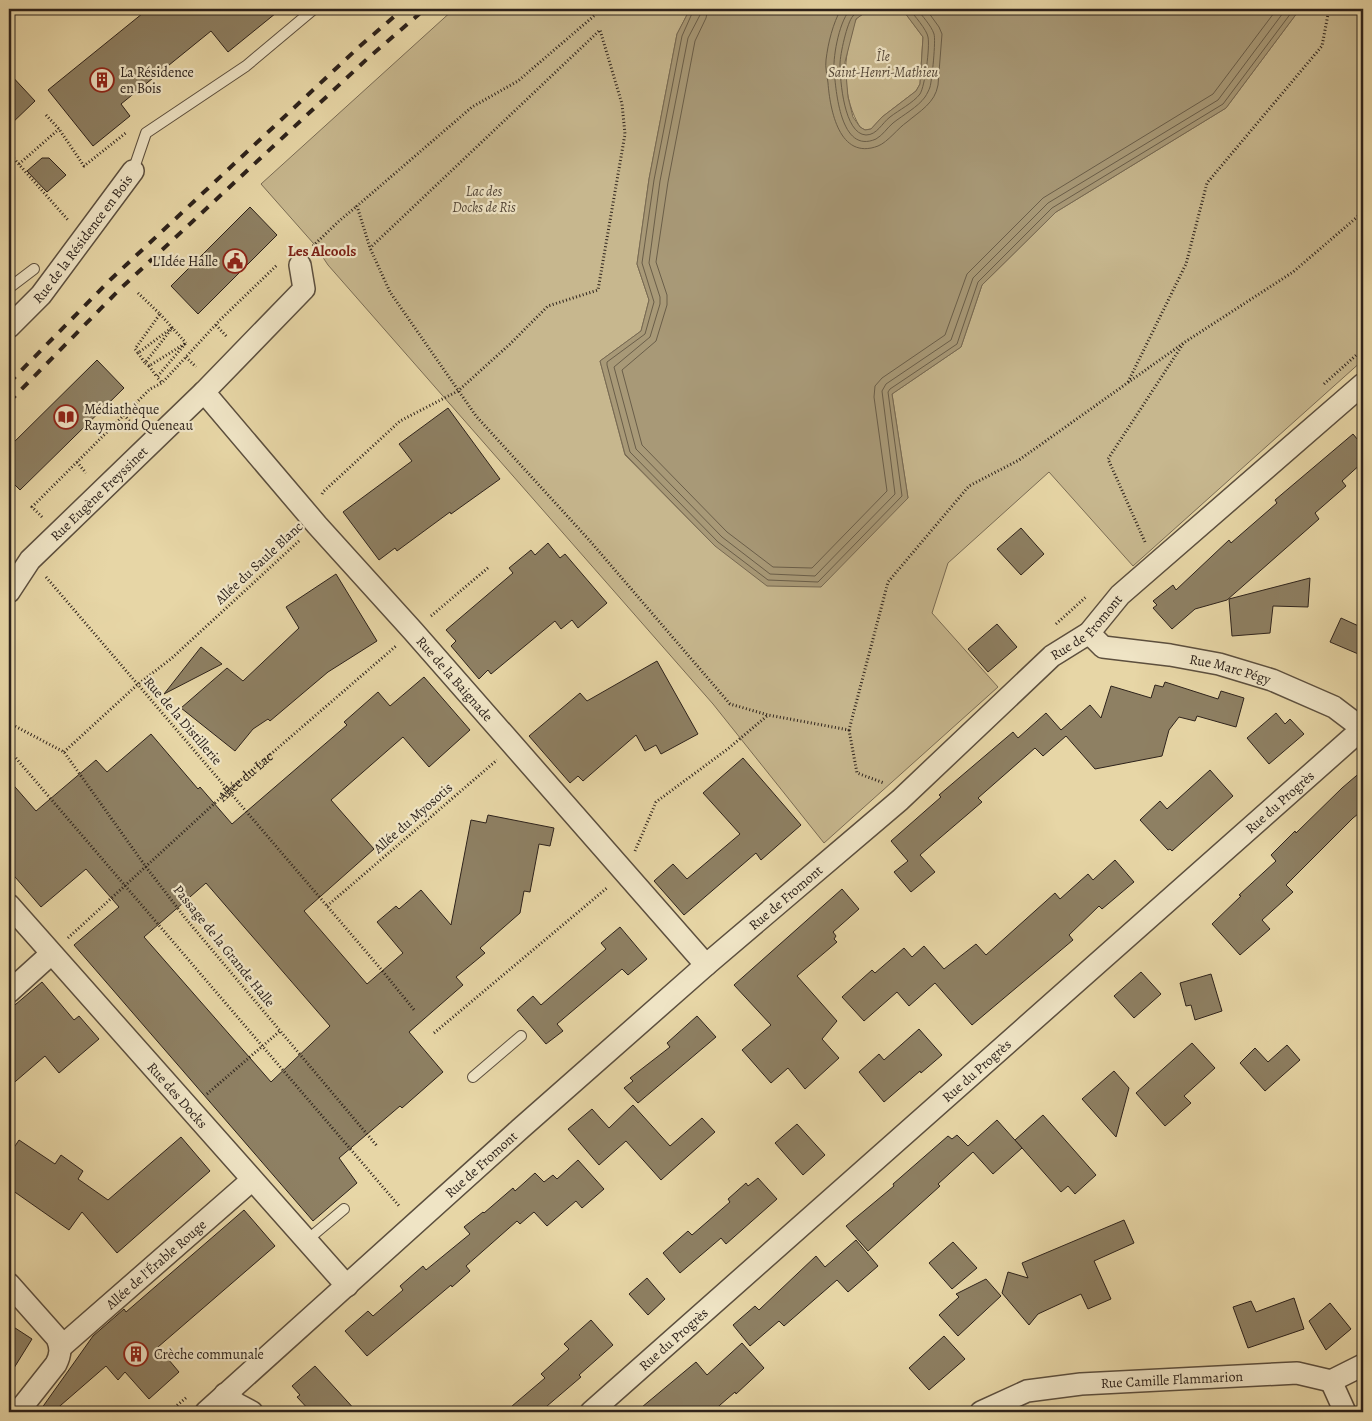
<svg xmlns="http://www.w3.org/2000/svg" width="1372" height="1421" font-family="Alegreya,serif">
	<rect width="100%" height="100%" fill="#e7d6a6"/>
	<filter id="stains"><feTurbulence type="fractalNoise" baseFrequency=".004" numOctaves="4"/><feColorMatrix values="0 0 0 0 .2 0 0 0 0 .09 0 0 0 0 .02 0 0 0 .5 -.17"/></filter>
	<radialGradient id="worn" r=".72"><stop offset=".6" stop-color="#630" stop-opacity="0"/><stop offset="1" stop-color="#630" stop-opacity=".3"/></radialGradient>
	<g fill="#c7b78e" stroke="#7a6c54">
		<polygon points="454,9 690,9 677,34 649,179 637,264 649,300 641,331 600,361 625,455 715,546 908,498 892,394 961,347 982,285 1056,212 1226,108 1300,9 1363,9 1363,360 1133,566 1049,472 948,563 932,613 998,687 824,843 713,704 328,265 314,244 261,184"/>
		<path d="M870 9H902L923 37 920 84 916 91 882 117 871 129 865 130 860 127C843 99 842 63 852 33 853 28 854 22 857 18 861 15 866 12 870 9Z"/>
	</g>
	<polygon fill="#a89977" stroke="#776952" points="690,9 870,9 856,19 845,62 848,97 853,117 860,127 865,130 871,129 882,117 916,91 920,84 923,37 902,9 1300,9 1226,108 1056,212 982,285 961,347 892,394 908,498 821,587 767,586 715,546 625,454 600,361 641,331 649,300 637,264 649,179 677,34"/>
	<g fill="none" stroke-linecap="round" stroke-linejoin="round">
		<g stroke="#6a5e49" stroke-width="1">
			<polyline points="694,9 682,36 654,180 642,263 654,302 645,334 607,362 607,365 630,452 718,542 768,580 818,582 902,496 888,392 890,389 957,344 978,282 1052,208 1223,104 1294,9"/>
			<polyline points="701,9 700,15 688,38 660,181 649,263 660,297 660,304 650,337 614,367 636,449 722,537 770,574 815,576 895,494 882,391 886,384 951,340 973,278 1048,203 1218,100 1286,9"/>
			<polyline points="708,9 706,18 695,41 668,182 656,262 667,295 667,305 656,341 622,370 642,445 727,532 773,567 812,568 887,491 874,397 875,386 882,378 945,335 967,274 1043,198 1213,94 1277,9"/>
			<path d="M841 9C833 23 828 43 826 60 825 67 827 75 828 83 830 109 839 161 878 146 888 142 898 128 907 122 920 111 935 103 938 85L942 34 939 27 926 9"/>
			<path d="M851 9C840 18 833 55 834 70 836 90 840 155 876 139 883 135 887 128 893 123 903 115 918 107 925 97 927 94 929 90 930 87 932 80 936 40 934 34 931 25 922 16 917 9"/>
			<path d="M862 9C859 11 855 13 853 16 847 22 840 55 840 64 840 80 844 134 866 135 877 135 882 123 890 117 899 110 913 103 920 94 925 86 930 47 928 37 927 30 914 15 909 9"/>
		</g>
	</g>
	<g fill="#8e8063" stroke="#2d221b" fill-rule="evenodd">
		<polygon points="148,9 281,9 228,52 211,31 121,104 130,116 93,146 48,90"/>
		<polygon points="9,73 35,101 9,126"/>
		<polygon points="42,158 49,158 66,175 47,192 27,171"/>
		<polygon points="250,207 277,235 198,314 171,286"/>
		<polygon points="97,360 124,388 20,490 9,479 9,447"/>
		<polygon points="448,408 500,479 451,514 450,512 397,551 395,548 379,560 343,512 412,461 399,444"/>
		<polygon points="1353,434 1363,446 1363,462 1342,481 1346,486 1315,513 1319,519 1227,600 1195,609 1172,629 1153,608 1157,605 1153,601 1173,585 1176,590 1229,540 1231,543 1277,503 1275,500"/>
		<polygon points="1021,528 1044,554 1021,575 997,549"/>
		<polygon points="548,543 560,558 565,554 607,603 578,628 572,620 561,629 555,621 491,674 488,670 479,679 451,646 456,641 446,630 513,573 509,568 531,550 535,555"/>
		<polygon points="336,574 377,641 328,672 270,721 268,719 253,729 235,751 181,708 227,668 243,681 299,628 286,607"/>
		<polygon points="1310,578 1308,607 1273,606 1270,633 1232,636 1229,599"/>
		<polygon points="1341,618 1363,628 1363,656 1330,642"/>
		<polygon points="997,624 1017,647 988,672 968,649"/>
		<polygon points="201,647 222,664 164,694"/>
		<polygon points="657,661 698,734 661,754 656,745 645,751 636,735 583,781 578,776 570,783 529,736 580,693 587,701"/>
		<path d="M424 677 470 730 429 767 403 737 331 800 374 849 304 911 367 984 403 953 377 922 396 906 399 909 421 890 451 925 471 820 486 823 488 815 554 828 550 846 539 844 530 892 524 891 520 913 480 948 485 953 456 977 463 985 409 1032 443 1072 402 1108 400 1106 339 1158 357 1183 313 1221 74 945 119 907 86 869 41 907 9 870V780L36 811 96 760 107 772 151 734 198 789 200 787 232 824 347 725 344 722 378 692 390 706ZM206 883 330 1026 271 1082 144 937Z"/>
		<polygon points="1165,682 1218,699 1221,691 1244,698 1236,727 1197,716 1195,721 1179,717 1169,730 1162,756 1095,769 1066,736 1043,756 1035,748 978,798 982,802 920,855 935,872 911,892 894,872 908,861 891,841 941,797 939,795 1013,732 1018,738 1046,713 1061,730 1090,705 1101,718 1111,686 1151,698 1155,685 1163,687"/>
		<polygon points="1276,713 1285,724 1290,719 1304,734 1269,764 1247,738"/>
		<polygon points="743,758 801,825 761,860 756,853 684,915 654,881 673,864 687,879 740,834 703,793"/>
		<polygon points="1210,770 1233,796 1172,851 1170,849 1168,850 1140,820 1160,801 1167,809"/>
		<polygon points="1363,770 1363,810 1353,818 1286,885 1293,892 1262,920 1270,929 1240,955 1212,924 1241,896 1239,895 1276,861 1271,855 1295,831 1296,833 1342,788"/>
		<polygon points="1115,860 1134,882 1102,909 1099,906 1069,935 1073,940 972,1025 935,983 909,1006 897,992 864,1021 842,997 872,970 875,973 904,948 912,957 924,946 944,969 976,944 986,955 1055,893 1060,899 1088,874 1093,880"/>
		<polygon points="842,889 859,909 833,932 836,936 834,939 837,942 797,976 837,1021 822,1039 839,1058 805,1089 788,1068 771,1083 742,1050 771,1025 734,985"/>
		<polygon points="620,927 647,959 628,975 622,969 557,1024 563,1031 546,1044 517,1010 533,996 541,1005 606,949 601,943"/>
		<polygon points="1141,972 1161,994 1134,1018 1114,996"/>
		<polygon points="1211,974 1222,1011 1195,1020 1191,1005 1186,1006 1180,983"/>
		<polygon points="42,982 74,1020 79,1016 99,1039 59,1073 45,1056 9,1087 9,1010"/>
		<polygon points="697,1016 716,1037 638,1103 624,1088 633,1081 630,1078 670,1047 667,1043"/>
		<polygon points="919,1029 942,1055 921,1073 920,1071 884,1102 859,1072 879,1054 884,1060"/>
		<polygon points="1192,1043 1215,1068 1184,1096 1191,1103 1165,1126 1136,1093"/>
		<polygon points="1287,1045 1300,1060 1265,1091 1240,1063 1255,1048 1268,1062"/>
		<polygon points="1114,1071 1129,1088 1116,1137 1082,1099"/>
		<polygon points="633,1105 670,1146 702,1118 715,1132 661,1180 626,1141 599,1165 568,1129 592,1109 609,1128"/>
		<polygon points="1043,1115 1096,1175 1075,1194 1068,1186 1061,1192 1015,1140"/>
		<polygon points="997,1120 1022,1148 993,1174 973,1152 938,1184 940,1186 868,1251 846,1226 894,1186 893,1184 948,1136 952,1139 957,1135 968,1146"/>
		<polygon points="797,1124 825,1155 803,1175 775,1143"/>
		<polygon points="181,1137 210,1171 117,1253 82,1212 69,1230 9,1188 9,1155 19,1140 55,1164 61,1155 83,1171 78,1179 108,1200"/>
		<polygon points="578,1160 604,1189 582,1208 576,1201 547,1226 534,1212 520,1224 517,1221 466,1266 470,1271 452,1287 451,1285 367,1356 345,1331 368,1311 373,1316 403,1290 400,1286 423,1266 426,1270 470,1234 464,1227 483,1212 484,1213 513,1188 515,1191 535,1173 544,1182 553,1175 557,1179"/>
		<polygon points="758,1178 777,1199 726,1244 721,1238 680,1273 663,1253 688,1231 692,1235 730,1202 728,1199 746,1183 748,1186"/>
		<polygon points="244,1210 275,1246 158,1347 179,1372 149,1399 125,1372 118,1380 106,1366 53,1412 39,1412 93,1336 124,1309 126,1312"/>
		<polygon points="1124,1220 1134,1243 1094,1261 1111,1299 1088,1309 1081,1294 1038,1314 1029,1325 1002,1293 1008,1272 1028,1278 1022,1263"/>
		<polygon points="856,1240 878,1266 848,1292 837,1280 784,1326 779,1321 750,1346 733,1325 755,1306 759,1310 816,1256 825,1267"/>
		<polygon points="953,1242 977,1268 952,1289 929,1263"/>
		<polygon points="647,1278 665,1299 648,1315 629,1294"/>
		<polygon points="986,1279 1001,1296 958,1336 939,1315 959,1297 956,1294"/>
		<polygon points="1294,1298 1304,1329 1248,1348 1233,1307 1251,1301 1256,1312"/>
		<polygon points="1330,1303 1351,1329 1326,1350 1309,1321"/>
		<polygon points="591,1320 613,1345 579,1375 581,1377 540,1412 505,1412 545,1378 541,1374 569,1349 564,1344"/>
		<polygon points="9,1324 32,1339 9,1376"/>
		<polygon points="944,1336 965,1359 929,1390 909,1368"/>
		<polygon points="742,1343 764,1368 736,1394 735,1392 712,1412 636,1412 696,1362 707,1375"/>
		<polygon points="315,1366 357,1412 311,1412 297,1397 300,1395 292,1386"/>
	</g>
	<g fill="none" stroke-linecap="round" stroke-linejoin="round">
		<g stroke="#5c4f3e" stroke-width="12">
			<g id="service">
				<polyline points="9,11 11,9"/>
				<polyline points="133,171 146,133 246,66 314,9"/>
				<polyline points="9,288 34,269"/>
				<polyline points="473,1077 521,1036"/>
				<polyline points="306,1241 344,1209"/>
			</g>
		</g>
		<g stroke="#5c4f3e" stroke-width="24">
			<g id="minor">
				<path id="s2" d="M9 327 41 295 133 171"/>
				<path id="s3" d="M204 392 317 525 413 631 706 965"/>
				<path id="s4" d="M9 592 30 560 204 392 304 289 300 265"/>
				<path id="s5" d="M1089 633 1103 647 1170 655 1219 664 1272 680 1334 707 1363 729"/>
				<path id="s6" d="M9 905 347 1286"/>
				<polyline points="9,992 51,954"/>
				<path d="M9 1284 57 1338C61 1348 61 1354 56 1364L18 1412"/>
				<path id="s7" d="M61 1347 252 1180"/>
				<polyline points="1331,1381 1345,1412"/>
				<polyline points="225,1394 237,1404 252,1412"/>
				<path id="s8" d="M206 1412 520 1129 706 965 900 800 1052 656 1089 633 1120 595 1363 384"/>
				<path id="s9" d="M591 1412 1363 728"/>
				<path id="s10" d="M981 1412 1027 1391 1081 1384 1297 1373 1331 1381 1363 1365"/>
			</g>
		</g>
		<g stroke="#2d221b" stroke-width="3" stroke-dasharray="1 2.5" stroke-linecap="butt">
			<polyline points="602,9 518,81 472,107 357,206 370,248 390,292 476,416 590,541 730,704 768,715 849,730 888,582 969,486 1019,460 1185,342 1293,272 1363,212"/>
			<polyline points="46,115 59,129 84,166 127,132"/>
			<polyline points="9,153 68,220"/>
			<polyline points="19,164 59,129"/>
			<polyline points="313,246 339,221 357,206"/>
			<polyline points="138,293 160,314 135,349 138,353 173,327 145,363 149,366 186,343 157,377 162,383"/>
			<polyline points="160,314 186,343"/>
			<polyline points="216,325 227,337"/>
			<polyline points="138,353 145,363"/>
			<polyline points="186,357 196,367"/>
			<polyline points="149,366 157,377"/>
			<polyline points="1128,382 1186,264 1207,183 1322,46 1329,9"/>
			<polyline points="1324,384 1363,349"/>
			<polyline points="124,415 135,427"/>
			<polyline points="77,462 86,473"/>
			<polyline points="322,494 323,492 400,421 458,391 510,344 548,306 598,290 625,134 622,104 600,30 370,248"/>
			<polyline points="42,517 32,507 150,389 162,383 220,320 277,265"/>
			<polyline points="1145,542 1108,459 1183,344"/>
			<polyline points="46,577 380,968 415,1011"/>
			<polyline points="431,616 489,567"/>
			<polyline points="1056,624 1087,596"/>
			<polyline points="9,723 64,752 146,867 186,919 377,1146"/>
			<polyline points="849,730 857,773 884,783"/>
			<polyline points="9,750 400,1207"/>
			<polyline points="64,752 137,685 172,658 300,540"/>
			<polyline points="635,851 656,802 729,748 768,715"/>
			<polyline points="327,906 497,760"/>
			<path id="s1" d="M68 938 228 791 396 646"/>
			<polyline points="434,1033 608,887"/>
			<polyline points="207,1094 280,1031"/>
			<polyline points="169,1412 187,1397"/>
		</g>
		<use href="#service" stroke="#efe4c5" stroke-width="10"/>
		<use href="#minor" stroke="#efe4c5" stroke-width="21"/>
		<g stroke="#2d221b" stroke-width="4" stroke-dasharray="9 9" stroke-linecap="butt">
			<polyline points="9,383 110,280 360,46 403,9"/>
			<polyline points="9,402 119,290 367,59 425,9"/>
		</g>
	</g>
	<defs>
		<g id="building-ring" transform="scale(1.25)"><circle r="9.5" fill="#efe4c5" stroke="#8f2418" stroke-width="1.5"/><path d="M-4-6H4V6H1V3H-1V6H-4ZM-2.5-4.3h1.7v1.8h-1.7ZM.8-4.3h1.7v1.8H.8ZM-2.5-1h1.7V.8h-1.7ZM.8-1h1.7V.8H.8Z" fill="#8f2418"/></g>
		<g id="civic-ring" transform="scale(1.25)"><circle r="9.5" fill="#efe4c5" stroke="#8f2418" stroke-width="1.5"/><path d="M-.6-6.5H3V-4.5H.6V-3L4-1V1h2V6H-6V1h2V-1L-.6-3ZM-1.2 2.5V6h2.4V2.5Z" fill="#8f2418"/></g>
		<g id="library-ring" transform="scale(1.25)"><circle r="9.5" fill="#efe4c5" stroke="#8f2418" stroke-width="1.5"/><path d="M-6-4Q-3-5.5-.7-3.5V5Q-3 3-6 4ZM6-4Q3-5.5 .7-3.5V5Q3 3 6 4Z" fill="#8f2418"/></g>
	</defs>
	<g fill-rule="evenodd">
		<use href="#building-ring" x="102" y="80"/>
		<use href="#civic-ring" x="235" y="261"/>
		<use href="#library-ring" x="66" y="417"/>
		<use href="#building-ring" x="136" y="1354"/>
	</g>
	<g text-anchor="middle" dominant-baseline="central" stroke-width="4.5" stroke-linejoin="round" paint-order="stroke">
		<g font-size="14" font-style="italic" fill="#544738" stroke="#efe4c5">
			<text x="883" y="56">Île<tspan x="883" dy="16">Saint-Henri-Mathieu</tspan></text>
			<text x="484" y="191">Lac des<tspan x="484" dy="16">Docks de Ris</tspan></text>
		</g>
		<g font-size="14" fill="#2d221b" stroke="#efe4c5" text-anchor="start">
			<text x="120" y="72">La Résidence<tspan x="120" dy="16">en Bois</tspan></text>
			<text x="218" y="261" text-anchor="end">L'Idée Halle</text>
			<text x="84" y="409">Médiathèque<tspan x="84" dy="16">Raymond Queneau</tspan></text>
			<text x="154" y="1354">Crèche communale</text>
		</g>
		<g font-size="14" fill="#2d221b" stroke="#efe4c5">
			<text stroke="none"><textPath href="#s2" startOffset="115">Rue de la Résidence en Bois</textPath></text>
			<text stroke="none"><textPath href="#s4" startOffset="134">Rue Eugène Freyssinet</textPath></text>
			<text transform="translate(259 563) rotate(-43)">Allée du Saule Blanc</text>
			<text stroke="none"><textPath href="#s8" startOffset="1180">Rue de Fromont</textPath></text>
			<text stroke="none"><textPath href="#s5" startOffset="149">Rue Marc Pégy</textPath></text>
			<text stroke="none"><textPath href="#s3" startOffset="381">Rue de la Baignade</textPath></text>
			<text transform="translate(183 721) rotate(49)">Rue de la Distillerie</text>
			<text stroke="none"><textPath href="#s1" startOffset="240">Allée du Lac</textPath></text>
			<text stroke="none"><textPath href="#s9" startOffset="920">Rue du Progrès</textPath></text>
			<text transform="translate(413 818) rotate(-41)">Allée du Myosotis</text>
			<text stroke="none"><textPath href="#s8" startOffset="775">Rue de Fromont</textPath></text>
			<text transform="translate(224 946) rotate(51)">Passage de la Grande Halle</text>
			<text stroke="none"><textPath href="#s9" startOffset="515">Rue du Progrès</textPath></text>
			<text stroke="none"><textPath href="#s6" startOffset="254">Rue des Docks</textPath></text>
			<text stroke="none"><textPath href="#s8" startOffset="370">Rue de Fromont</textPath></text>
			<text stroke="none"><textPath href="#s7" startOffset="126">Allée de l'Érable Rouge</textPath></text>
			<text stroke="none"><textPath href="#s9" startOffset="110">Rue du Progrès</textPath></text>
			<text stroke="none"><textPath href="#s10" startOffset="196">Rue Camille Flammarion</textPath></text>
		</g>
		<g font-size="15" font-weight="bold" fill="#7a1f14" stroke="#efe4c5">
			<text x="322" y="251">Les Alcools</text>
		</g>
	</g>
	<rect width="1372" height="1421" fill="none" stroke="#e7d6a6" stroke-width="30"/>
	<rect x="10" y="10" width="1352" height="1401" fill="none" stroke="#2d221b" stroke-width="2.5"/>
	<rect x="15" y="15" width="1342" height="1391" fill="none" stroke="#2d221b"/>
	<rect width="100%" height="100%" filter="url(#stains)"/>
	<rect width="100%" height="100%" fill="url(#worn)"/>
</svg>
